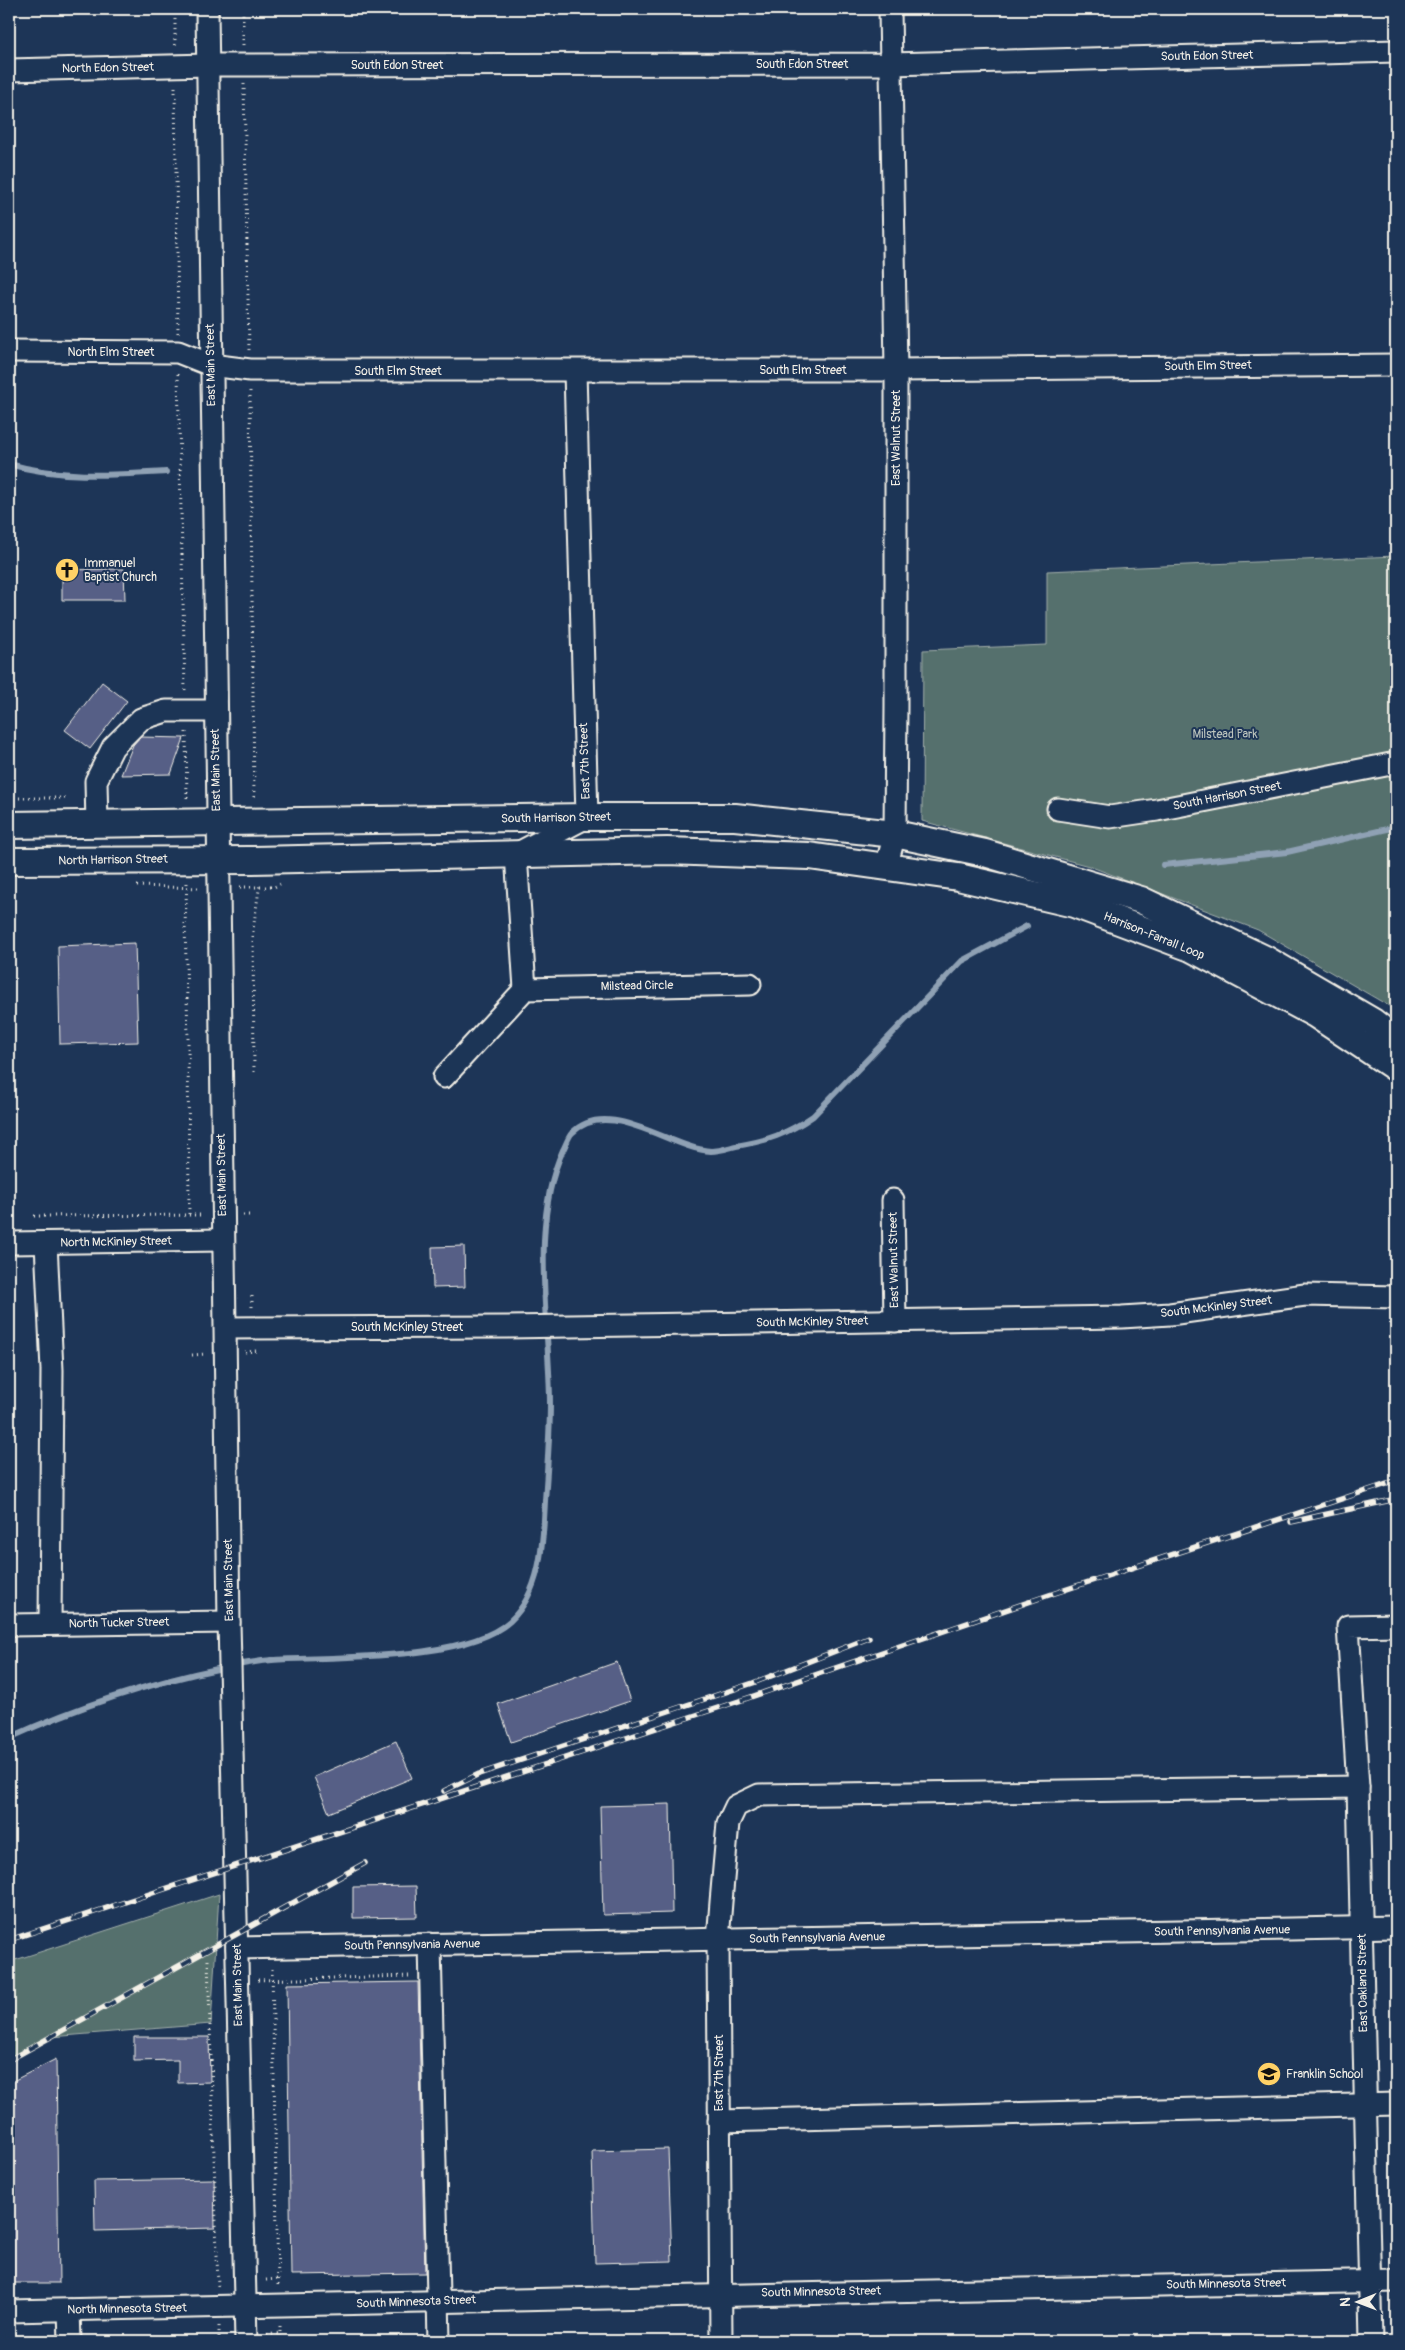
<svg xmlns="http://www.w3.org/2000/svg" width="1405" height="2350" font-family="Pangolin,sans-serif">
	<rect width="100%" height="100%" fill="#1d3557"/>
	<filter id="ink" filterUnits="userSpaceOnUse"><feTurbulence type="fractalNoise" baseFrequency=".02" numOctaves="2"/><feDisplacementMap in="SourceGraphic" scale="10" xChannelSelector="R" yChannelSelector="G"/><feConvolveMatrix kernelMatrix="1 2 1 2 8 2 1 2 1" color-interpolation-filters="sRGB"/></filter>
	<g filter="url(#ink)">
		<g fill="#546f6d" stroke="#a4b0aa">
			<polygon points="1396,556 1396,1010 1258,930 1089,866 922,821 923,650 1047,645 1047,571"/>
			<polygon points="219,1894 211,2024 51,2037 9,2062 9,1962"/>
		</g>
		<g fill="none" stroke-linecap="round" stroke-linejoin="round">
			<g stroke="#8fa1b4" stroke-width="6">
				<path d="M9 464C60 479 113 475 166 472"/>
				<polyline points="1163,865 1287,852 1396,827"/>
				<path d="M9 1738C77 1707 149 1683 222 1668 238 1665 256 1661 272 1660 332 1656 465 1662 510 1621 542 1591 543 1541 545 1501 547 1469 550 1436 550 1404 550 1325 529 1224 563 1150 566 1145 568 1137 572 1133 608 1096 671 1149 711 1151 719 1151 728 1148 736 1146 767 1141 787 1134 813 1116L962 961 1027 926"/>
			</g>
		</g>
		<g fill="#565f86" stroke="#f4f1e8">
			<polygon points="124,569 125,600 62,600 62,570"/>
			<polygon points="102,682 127,701 90,749 65,730"/>
			<polygon points="140,737 184,738 171,774 121,775 133,745"/>
			<polygon points="135,943 138,1042 60,1044 58,946"/>
			<polygon points="464,1246 465,1287 433,1288 432,1247"/>
			<polygon points="617,1662 630,1701 511,1742 498,1704"/>
			<polygon points="396,1741 412,1778 329,1813 314,1777"/>
			<polygon points="670,1804 672,1913 603,1915 600,1806"/>
			<polygon points="416,1886 417,1917 353,1918 353,1887"/>
			<polygon points="418,1982 425,2273 291,2275 287,1984"/>
			<polygon points="134,2037 209,2037 210,2082 178,2083 178,2060 134,2061"/>
			<polygon points="56,2059 59,2283 9,2283 9,2083"/>
			<polygon points="668,2149 672,2261 595,2263 592,2151"/>
			<polygon points="214,2179 215,2228 95,2231 94,2181"/>
		</g>
		<g fill="none" stroke-linecap="round" stroke-linejoin="round">
			<g stroke="#f4f1e8" stroke-width="25">
				<g id="minor">
					<polyline points="207,9 229,1622 246,2341"/>
					<polyline points="9,70 208,65 890,64 1396,51"/>
					<polyline points="9,351 178,352 211,365 250,370 896,370 1396,365"/>
					<polyline points="1058,809 1110,817 1157,810 1396,763"/>
					<polyline points="97,825 96,781 113,747 141,719 166,711 216,711"/>
					<polyline points="886,867 895,834 896,706 896,370 890,9"/>
					<polyline points="525,989 750,984"/>
					<polyline points="444,1077 525,989 516,854 587,817 575,371"/>
					<polyline points="893,1200 895,1321"/>
					<polyline points="9,1243 223,1240"/>
					<polyline points="46,1243 52,1370 50,1624"/>
					<polyline points="226,1328 508,1327 1122,1317 1170,1314 1305,1295 1396,1297"/>
					<polyline points="9,1625 229,1622"/>
					<polyline points="430,1944 439,2341"/>
					<polyline points="237,1948 1396,1927"/>
					<polyline points="719,2121 1396,2104"/>
					<polyline points="69,2310 70,2341"/>
					<polyline points="9,2311 1396,2281"/>
					<polyline points="721,2341 718,1940 721,1902 728,1823 736,1806 759,1795 1358,1787"/>
					<polyline points="1371,2341 1358,1787 1348,1626 1396,1625"/>
				</g>
			</g>
			<g stroke="#f4f1e8" stroke-width="30">
				<g id="major">
					<polyline points="9,825 587,817 735,817 895,834 985,853 1141,900 1265,959 1373,1022 1396,1040"/>
					<polyline points="9,861 253,860 667,851 809,856 958,877 1074,904 1191,948 1315,1014 1396,1068"/>
				</g>
			</g>
			<g stroke="#f4f1e8" stroke-width="3" stroke-dasharray="1 4" stroke-linecap="butt">
				<polyline points="175,9 175,45"/>
				<polyline points="243,9 243,45"/>
				<polyline points="244,84 249,350"/>
				<polyline points="175,87 178,333"/>
				<polyline points="178,374 185,690"/>
				<polyline points="250,391 254,798"/>
				<polyline points="186,732 187,800"/>
				<polyline points="9,798 69,798"/>
				<polyline points="187,883 185,924 188,1036 189,1215"/>
				<polyline points="137,886 198,888"/>
				<polyline points="240,887 274,887 280,884"/>
				<polyline points="254,1072 253,930 260,883"/>
				<polyline points="243,1215 253,1215"/>
				<polyline points="34,1216 204,1215"/>
				<polyline points="252,1296 252,1308"/>
				<polyline points="245,1352 256,1351 256,1349"/>
				<polyline points="192,1355 206,1354"/>
				<polyline points="208,1960 218,2287"/>
				<polyline points="272,1969 278,2285"/>
				<polyline points="258,1980 411,1976"/>
				<polyline points="266,2280 278,2279"/>
				<polyline points="219,2326 219,2341"/>
				<polyline points="280,2326 280,2341"/>
				<polyline points="267,2335 280,2333"/>
			</g>
			<use href="#minor" stroke="#1d3557" stroke-width="21"/>
			<use href="#major" stroke="#1d3557" stroke-width="26"/>
			<g stroke="#f4f1e8" stroke-width="5.5">
				<g id="rail">
					<polyline points="1291,1522 1396,1499"/>
					<polyline points="444,1791 479,1774 753,1683 869,1638"/>
					<polyline points="9,1940 742,1700 1052,1594 1396,1481"/>
					<polyline points="9,2060 365,1863"/>
				</g>
			</g>
			<use href="#rail" stroke="#1d3557" stroke-width="4" stroke-dasharray="11" stroke-linecap="butt"/>
		</g>
	</g>
	<defs>
		<g id="church-disc" transform="scale(1.25)"><circle r="9.5" fill="#ffd166" stroke="#1d3557"/><path d="M-1.2-6h2.4v3.5h3.3v2.4h-3.3V6h-2.4V-.1h-3.3v-2.4h3.3Z" fill="#111"/></g>
		<g id="school-disc" transform="scale(1.25)"><circle r="9.5" fill="#ffd166" stroke="#1d3557"/><path d="M0-5L7-2L0 1L-7-2ZM-4 1L0 2.5L4 1V4Q0 6-4 4Z" fill="#111"/></g>
	</defs>
	<g fill-rule="evenodd">
		<use href="#church-disc" x="67" y="570"/>
		<use href="#school-disc" x="1269" y="2074"/>
	</g>
	<g text-anchor="middle" dominant-baseline="central" stroke-width="4" stroke-linejoin="round" paint-order="stroke">
		<g font-size="12" fill="#f4f1e8" stroke="#1d3557">
			<text transform="translate(1207 56) rotate(-1)">South Edon Street</text>
			<text x="802" y="64">South Edon Street</text>
			<text x="397" y="65">South Edon Street</text>
			<text transform="translate(108 68) rotate(-1)">North Edon Street</text>
			<text x="111" y="352">North Elm Street</text>
			<text transform="translate(211 365) rotate(-91)">East Main Street</text>
			<text transform="translate(1208 366) rotate(-1)">South Elm Street</text>
			<text x="803" y="370">South Elm Street</text>
			<text x="398" y="371">South Elm Street</text>
			<text transform="translate(896 438) rotate(-90)">East Walnut Street</text>
			<text transform="translate(585 761) rotate(-92)">East 7th Street</text>
			<text transform="translate(216 770) rotate(-91)">East Main Street</text>
			<text transform="translate(1227 796) rotate(-11)">South Harrison Street</text>
			<text transform="translate(556 818) rotate(-1)">South Harrison Street</text>
			<text transform="translate(113 860) rotate(-1)">North Harrison Street</text>
			<text transform="translate(1154 936) rotate(22)">Harrison-Farrall Loop</text>
			<text transform="translate(637 986) rotate(-1)">Milstead Circle</text>
			<text transform="translate(222 1175) rotate(-91)">East Main Street</text>
			<text transform="translate(116 1242) rotate(-1)">North McKinley Street</text>
			<text transform="translate(894 1260) rotate(-91)">East Walnut Street</text>
			<text transform="translate(1216 1307) rotate(-7)">South McKinley Street</text>
			<text transform="translate(812 1322) rotate(-1)">South McKinley Street</text>
			<text x="407" y="1327">South McKinley Street</text>
			<text transform="translate(229 1580) rotate(-91)">East Main Street</text>
			<text transform="translate(119 1623) rotate(-1)">North Tucker Street</text>
			<text transform="translate(1222 1931) rotate(-1)">South Pennsylvania Avenue</text>
			<text transform="translate(817 1938) rotate(-1)">South Pennsylvania Avenue</text>
			<text transform="translate(412 1945) rotate(-1)">South Pennsylvania Avenue</text>
			<text transform="translate(1363 1983) rotate(-91)">East Oakland Street</text>
			<text transform="translate(238 1985) rotate(-91)">East Main Street</text>
			<text transform="translate(719 2073) rotate(-90)">East 7th Street</text>
			<text transform="translate(1226 2284) rotate(-1)">South Minnesota Street</text>
			<text transform="translate(821 2292) rotate(-1)">South Minnesota Street</text>
			<text transform="translate(416 2302) rotate(-2)">South Minnesota Street</text>
			<text transform="translate(127 2309) rotate(-1)">North Minnesota Street</text>
		</g>
		<g font-size="12" fill="#f4f1e8" stroke="#1d3557" text-anchor="start">
			<text x="84" y="563">Immanuel<tspan x="84" dy="14">Baptist Church</tspan></text>
			<text x="1286" y="2074">Franklin School</text>
		</g>
		<g font-size="12" fill="#bcc4bd" stroke="#1d3557">
			<text x="1225" y="734">Milstead Park</text>
		</g>
	</g>
	<rect width="1405" height="2350" fill="none" stroke="#1d3557" stroke-width="30"/>
	<rect x="15" y="15" width="1375" height="2320" fill="none" stroke="#f4f1e8" stroke-width="2" filter="url(#ink)"/>
	<g transform="translate(1358 2302) rotate(269)" stroke="#1d3557" stroke-width="4" paint-order="stroke">
	<path d="M0-4L9 19L0 12L-9 19Z" fill="#f4f1e8"/>
	<text y="-8" font-size="14" font-weight="bold" text-anchor="middle" fill="#f4f1e8">N</text>
	</g>
</svg>
